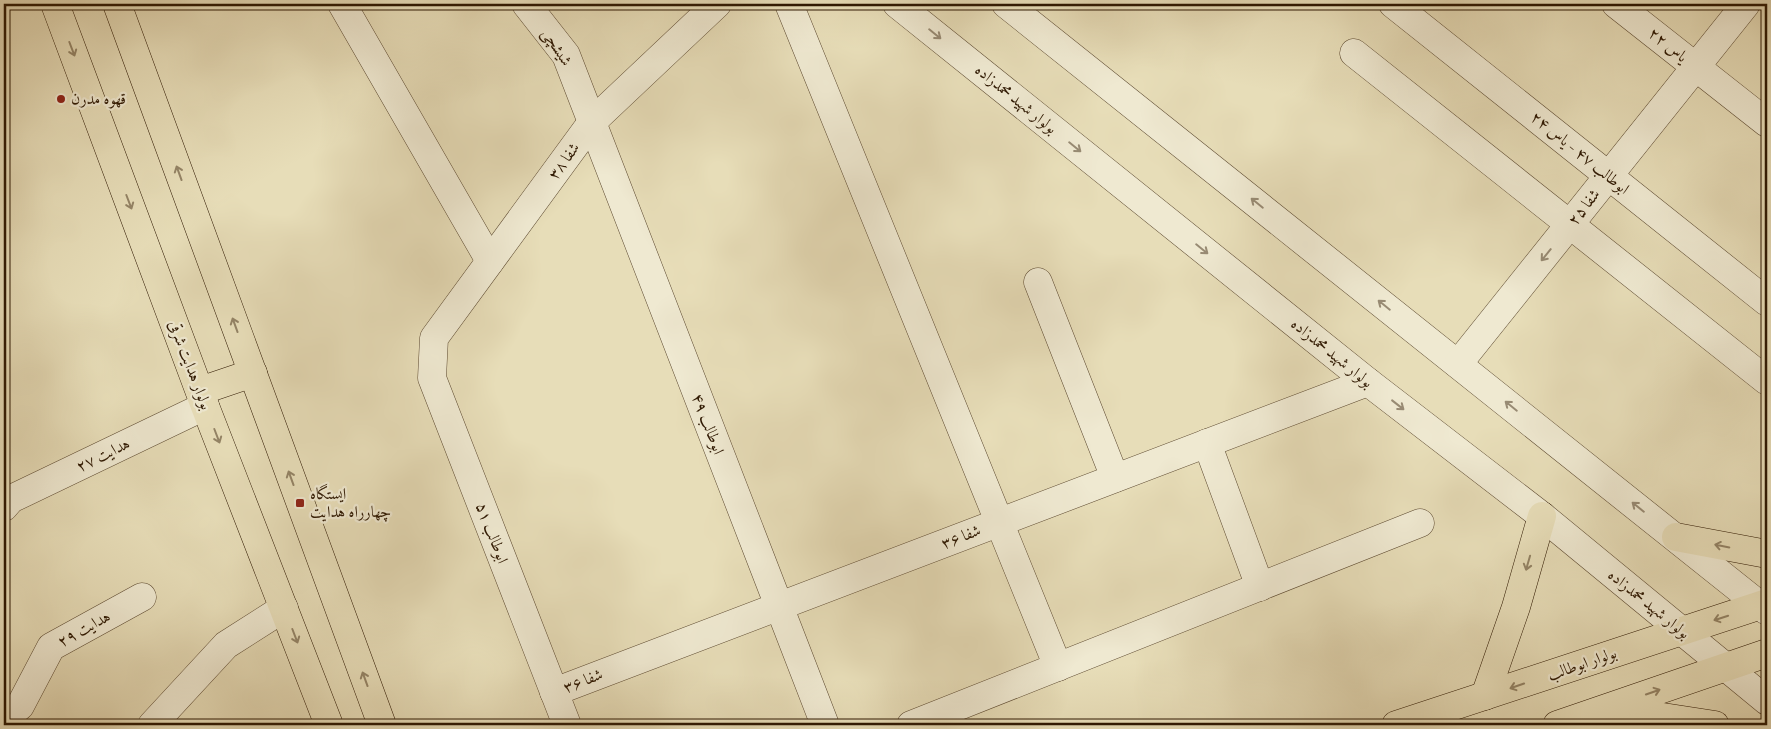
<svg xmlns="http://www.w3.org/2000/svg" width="1771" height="729" font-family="'Libre Bodoni',Amiri,serif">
	<rect width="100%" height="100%" fill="#e7ddb8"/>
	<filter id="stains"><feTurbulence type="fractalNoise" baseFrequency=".004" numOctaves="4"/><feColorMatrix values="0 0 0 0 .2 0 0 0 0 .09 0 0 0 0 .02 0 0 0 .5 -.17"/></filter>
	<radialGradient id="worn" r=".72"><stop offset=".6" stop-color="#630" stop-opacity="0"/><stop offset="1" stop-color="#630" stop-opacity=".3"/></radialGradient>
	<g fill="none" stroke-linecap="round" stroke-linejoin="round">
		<g stroke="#5c4930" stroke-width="29">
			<g id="minor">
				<polyline points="342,4 490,261"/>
				<polyline points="526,4 566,55 825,725"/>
				<polyline points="789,4 1058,667"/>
				<polyline points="897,4 1368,382 1542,516 1767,701"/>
				<polyline points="1006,4 1767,611"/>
				<polyline points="1393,4 1767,302"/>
				<polyline points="1616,4 1767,123"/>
				<polyline points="1354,53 1767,381"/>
				<polyline points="1038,282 1115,478"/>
				<polyline points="1458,364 1746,4"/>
				<polyline points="1207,443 1260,587"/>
				<polyline points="4,507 11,499 205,406"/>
				<polyline points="554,692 1368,382"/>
				<polyline points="4,719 20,706 51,647 142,597"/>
				<polyline points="152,725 226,645 284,608"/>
				<polyline points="567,725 432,378 434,338 592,122 717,4"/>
				<polyline points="911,725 1420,523"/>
			</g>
		</g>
		<g stroke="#2e1802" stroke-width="29">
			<g id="major">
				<polyline points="55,4 205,406 329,725"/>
				<polyline points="117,4 382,725"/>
				<polyline points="200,391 253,373"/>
				<polyline points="1676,537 1767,554"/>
				<polyline points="1485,696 1516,607 1542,516"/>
				<polyline points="1611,709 1715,725"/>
				<polyline points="1396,725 1767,603"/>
				<polyline points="1557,725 1767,653"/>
			</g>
		</g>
		<use href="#minor" stroke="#efe9d1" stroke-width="28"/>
		<use href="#major" stroke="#e7ddb8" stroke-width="28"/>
	</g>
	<defs><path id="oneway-shaft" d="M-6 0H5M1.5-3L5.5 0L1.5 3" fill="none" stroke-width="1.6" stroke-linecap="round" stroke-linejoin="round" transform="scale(1.25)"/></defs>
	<g stroke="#988b74">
		<use href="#oneway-shaft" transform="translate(935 34) rotate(39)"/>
		<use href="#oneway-shaft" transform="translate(1075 147) rotate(39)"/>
		<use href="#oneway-shaft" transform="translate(1257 203) rotate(-141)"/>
		<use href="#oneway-shaft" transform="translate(1202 249) rotate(39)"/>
		<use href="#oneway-shaft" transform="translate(1546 255) rotate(129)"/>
		<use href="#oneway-shaft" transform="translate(1384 305) rotate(-141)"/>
		<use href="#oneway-shaft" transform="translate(1398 405) rotate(38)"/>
		<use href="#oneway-shaft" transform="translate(1511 406) rotate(-141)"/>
		<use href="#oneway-shaft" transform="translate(1638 507) rotate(-141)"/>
	</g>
	<g stroke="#948466">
		<use href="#oneway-shaft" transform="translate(72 49) rotate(69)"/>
		<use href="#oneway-shaft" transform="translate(179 173) rotate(-110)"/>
		<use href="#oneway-shaft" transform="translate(129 202) rotate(69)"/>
		<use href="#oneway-shaft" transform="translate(235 325) rotate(-110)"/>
		<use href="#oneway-shaft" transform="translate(217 436) rotate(69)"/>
		<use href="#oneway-shaft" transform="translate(291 478) rotate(-110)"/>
		<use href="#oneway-shaft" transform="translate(1722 546) rotate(-169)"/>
		<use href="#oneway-shaft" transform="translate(1528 563) rotate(106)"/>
		<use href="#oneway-shaft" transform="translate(1721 618) rotate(162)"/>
		<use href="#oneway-shaft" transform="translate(295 636) rotate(69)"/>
		<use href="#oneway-shaft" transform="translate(365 679) rotate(-110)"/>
		<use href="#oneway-shaft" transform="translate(1517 686) rotate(161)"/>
		<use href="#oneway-shaft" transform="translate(1653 692) rotate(-19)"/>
	</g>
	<g fill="#8f2418" stroke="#efe9d1" stroke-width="2">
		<circle cx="61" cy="99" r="5"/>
		<rect x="295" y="498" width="10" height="10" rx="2.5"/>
	</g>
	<g text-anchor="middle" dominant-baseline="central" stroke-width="4.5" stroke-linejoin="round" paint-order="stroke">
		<g font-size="16" fill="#2e1802" stroke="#efe9d1">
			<text transform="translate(1668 45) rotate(39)">یاس ۲۲</text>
			<text transform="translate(557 47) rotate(57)">شیشچی</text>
			<text transform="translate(1016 99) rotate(39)">بولوار شهید محمدزاده</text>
			<text transform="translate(1580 153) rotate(39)">ابوطالب ۴۷ - یاس ۲۴</text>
			<text transform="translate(564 161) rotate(-54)">شفا ۳۸</text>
			<text transform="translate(1584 207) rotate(-52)">شفا ۲۵</text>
			<text transform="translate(1332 353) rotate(39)">بولوار شهید محمدزاده</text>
			<text transform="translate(190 365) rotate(69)">بولوار هدایت شرقی</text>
			<text transform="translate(708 424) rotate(69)">ابوطالب ۴۹</text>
			<text transform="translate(103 455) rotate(-26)">هدایت ۲۷</text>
			<text transform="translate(492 533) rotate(69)">ابوطالب ۵۱</text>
			<text transform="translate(961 537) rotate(-21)">شفا ۳۶</text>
			<text transform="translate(1649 604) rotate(39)">بولوار شهید محمدزاده</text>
			<text transform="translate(84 629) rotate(-29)">هدایت ۲۹</text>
			<text transform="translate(1582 664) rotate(-19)">بولوار ابوطالب</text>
			<text transform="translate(583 681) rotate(-21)">شفا ۳۶</text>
		</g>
		<g font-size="16" fill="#2e1802" stroke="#efe9d1" text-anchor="start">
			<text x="71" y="99">قهوه مدرن</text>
			<text x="310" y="494">ایستگاه<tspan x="310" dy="18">چهارراه هدایت</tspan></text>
		</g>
	</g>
	<rect width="1771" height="729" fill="none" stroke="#e7ddb8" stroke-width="20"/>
	<rect x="5" y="5" width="1761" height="719" fill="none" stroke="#2e1802" stroke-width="2.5"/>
	<rect x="10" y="10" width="1751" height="709" fill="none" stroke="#2e1802"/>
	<rect width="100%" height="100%" filter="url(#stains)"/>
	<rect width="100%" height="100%" fill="url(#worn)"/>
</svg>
